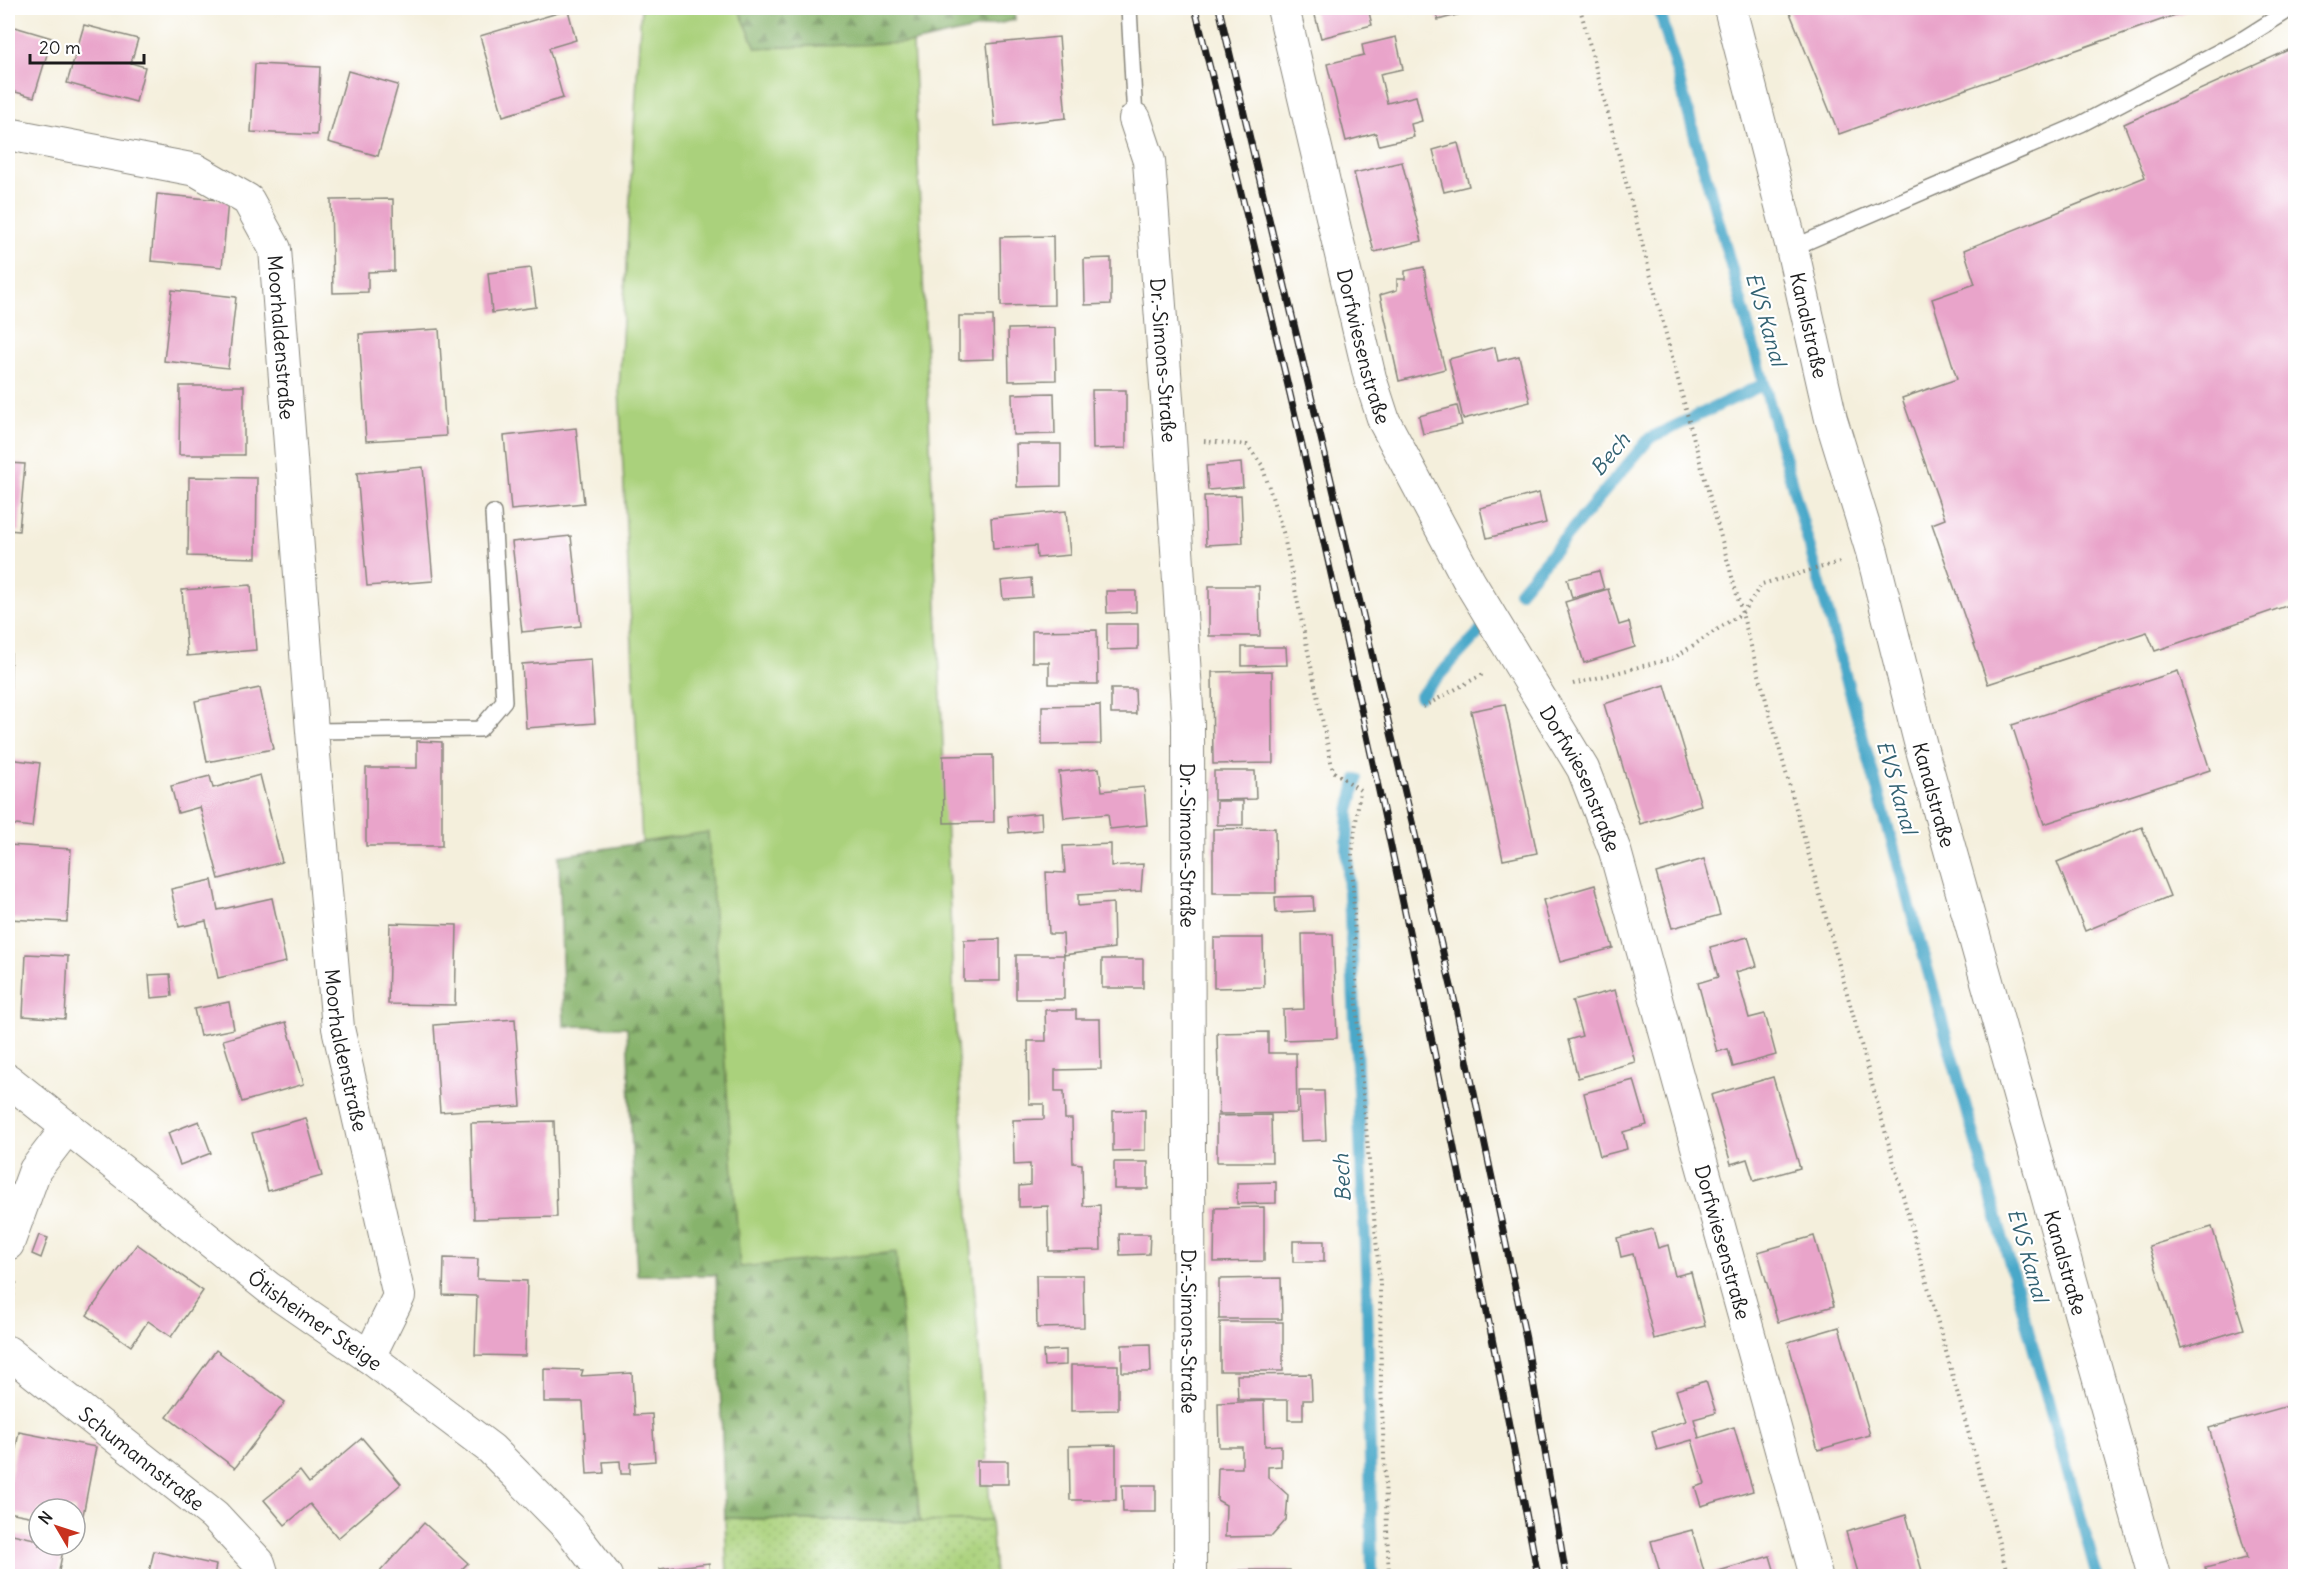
<svg xmlns="http://www.w3.org/2000/svg" width="2303" height="1584" font-family="Delius,sans-serif">
	<defs>
		<pattern id="grass-dots" width="8" height="8" patternUnits="userSpaceOnUse" patternTransform="scale(1.5)"><rect width="8" height="8" fill="#aad17c"/><path d="M2 2h.1M6 6h.1" fill="none" stroke="#92b36b" stroke-width="1.8" stroke-linecap="round"/></pattern>
		<pattern id="forest-firs" width="22" height="20" patternUnits="userSpaceOnUse" patternTransform="scale(1.5)"><rect width="22" height="20" fill="#87b36c"/><path d="M5 1l3.5 6h-7zM16 11l3.5 6h-7z" fill="#6e9158"/></pattern>
	</defs>
	<rect width="100%" height="100%" fill="#fff"/>
	<filter id="ink" filterUnits="userSpaceOnUse"><feTurbulence type="fractalNoise" baseFrequency=".0167" numOctaves="2"/><feDisplacementMap in="SourceGraphic" scale="12" xChannelSelector="R" yChannelSelector="G"/><feConvolveMatrix kernelMatrix="1 2 1 2 8 2 1 2 1" color-interpolation-filters="sRGB"/></filter>
	<filter id="wash" filterUnits="userSpaceOnUse"><feTurbulence type="fractalNoise" baseFrequency=".008" numOctaves="4" result="noise"/><feDisplacementMap in="SourceGraphic" scale="24" xChannelSelector="R" yChannelSelector="G"/><feGaussianBlur stdDeviation="1.35" result="paint"/><feColorMatrix in="noise" values="0 0 0 0 0 0 0 0 0 0 0 0 0 0 0 0 0 1.4 0 .05"/><feComposite in="paint" operator="in"/></filter>
	<g filter="url(#wash)">
		<rect width="100%" height="100%" fill="#f4efdc"/>
		<polygon fill="url(#grass-dots)" stroke="#63764c" stroke-width="1.5" points="725,1518 919,1522 991,1520 995,1576 727,1576"/>
		<g fill="url(#forest-firs)" stroke="#526844" stroke-width="1.5">
			<polygon points="738,8 1014,8 1015,20 913,43 756,48"/>
			<polygon points="708,832 740,1267 896,1252 920,1522 725,1518 716,1275 637,1275 627,1027 564,1026 559,856"/>
		</g>
		<polygon fill="#aad17c" stroke="#63764c" stroke-width="1.5" points="641,8 738,8 756,48 913,43 954,1004 991,1520 920,1522 896,1252 740,1267 708,832 642,842 619,389"/>
		<g fill="none" stroke-linecap="round" stroke-linejoin="round">
			<g stroke="#4aa8c9" stroke-width="12">
				<polyline points="1659,8 2097,1576"/>
				<polyline points="1519,592 1650,438 1764,384"/>
				<polyline points="1420,696 1485,626"/>
				<polyline points="1357,779 1349,811 1347,848 1367,1292 1372,1576"/>
			</g>
		</g>
		<g id="blocks">
			<g fill="#e9a4ca">
				<polygon points="1313,8 1368,8 1372,25 1321,38"/>
				<polygon points="1435,8 1467,8 1468,12 1438,20"/>
				<polygon points="1788,8 2195,8 1839,134"/>
				<polygon points="568,10 576,40 549,48 563,98 503,116 480,36"/>
				<polygon points="8,25 52,38 34,97 8,90"/>
				<polygon points="84,25 138,39 131,63 145,67 136,102 67,83"/>
				<polygon points="1059,37 1066,118 995,126 987,44"/>
				<polygon points="1396,37 1403,69 1380,74 1387,103 1416,96 1422,121 1411,124 1414,137 1379,145 1376,133 1346,141 1327,64 1364,55 1362,45"/>
				<polygon points="2295,47 2295,603 2155,651 2147,632 1988,684 1932,524 1945,519 1902,398 1957,379 1932,299 1975,284 1964,250 2145,177 2124,124"/>
				<polygon points="255,64 320,67 317,135 251,132"/>
				<polygon points="348,71 398,85 378,156 328,142"/>
				<polygon points="1458,143 1469,186 1444,192 1433,150"/>
				<polygon points="1402,162 1422,241 1374,252 1354,173"/>
				<polygon points="157,194 228,201 222,267 151,261"/>
				<polygon points="393,199 394,271 368,272 368,292 333,293 331,200"/>
				<polygon points="1053,236 1054,305 1001,306 1000,237"/>
				<polygon points="1111,258 1111,304 1085,305 1084,259"/>
				<polygon points="1424,267 1433,322 1445,369 1399,381 1380,295 1397,290 1397,279 1405,279 1405,271"/>
				<polygon points="531,268 536,307 492,313 488,273"/>
				<polygon points="172,290 236,297 228,368 164,361"/>
				<polygon points="959,316 993,316 994,359 959,360"/>
				<polygon points="1055,328 1056,380 1009,381 1008,329"/>
				<polygon points="439,329 446,436 366,441 359,334"/>
				<polygon points="1495,347 1498,361 1519,356 1530,402 1463,419 1449,359"/>
				<polygon points="180,386 244,386 244,455 179,455"/>
				<polygon points="1092,390 1126,390 1126,448 1093,449"/>
				<polygon points="1054,393 1055,434 1013,435 1012,394"/>
				<polygon points="1457,406 1462,425 1423,434 1419,416"/>
				<polygon points="576,428 584,503 511,510 504,436"/>
				<polygon points="1016,444 1061,444 1061,486 1017,487"/>
				<polygon points="8,463 25,464 19,531 8,530"/>
				<polygon points="1241,463 1243,487 1208,490 1206,466"/>
				<polygon points="423,467 433,581 367,586 357,473"/>
				<polygon points="189,477 257,478 256,558 188,556"/>
				<polygon points="1539,493 1546,523 1487,538 1480,508"/>
				<polygon points="1241,495 1243,543 1206,545 1204,496"/>
				<polygon points="1066,511 1070,555 1037,558 1036,546 993,549 991,518"/>
				<polygon points="571,536 581,626 522,632 512,542"/>
				<polygon points="1599,571 1604,589 1572,598 1567,579"/>
				<polygon points="1031,578 1032,597 1003,599 1001,581"/>
				<polygon points="251,585 256,650 187,656 182,590"/>
				<polygon points="1209,586 1259,586 1260,636 1209,636"/>
				<polygon points="1608,589 1619,625 1629,622 1635,647 1584,663 1565,602"/>
				<polygon points="1106,591 1136,591 1136,612 1107,613"/>
				<polygon points="1107,624 1138,624 1138,649 1107,650"/>
				<polygon points="1097,630 1098,684 1049,684 1049,662 1032,662 1032,631"/>
				<polygon points="8,646 11,646 10,723 8,723"/>
				<polygon points="1242,647 1286,647 1287,665 1242,666"/>
				<polygon points="591,659 595,723 526,728 522,664"/>
				<polygon points="1272,671 1273,763 1213,764 1212,672"/>
				<polygon points="2178,671 2210,770 2044,824 2012,725"/>
				<polygon points="1665,685 1701,805 1640,824 1604,704"/>
				<polygon points="260,688 273,749 207,762 195,701"/>
				<polygon points="1111,689 1135,689 1136,714 1111,714"/>
				<polygon points="1505,704 1537,853 1503,860 1471,711"/>
				<polygon points="1100,705 1101,744 1042,745 1042,706"/>
				<polygon points="417,741 442,742 442,846 366,846 366,768 417,768"/>
				<polygon points="993,755 994,822 944,823 943,756"/>
				<polygon points="8,759 40,763 32,827 8,824"/>
				<polygon points="1099,768 1102,791 1144,787 1147,825 1110,829 1108,814 1064,818 1059,772"/>
				<polygon points="1214,771 1255,771 1256,799 1214,800"/>
				<polygon points="260,775 282,862 219,879 200,807 178,813 171,786 210,776 213,788"/>
				<rect x="1217" y="801" width="26" height="24"/>
				<polygon points="1041,813 1042,830 1009,833 1008,816"/>
				<polygon points="2142,827 2170,896 2085,931 2057,862"/>
				<polygon points="1275,828 1276,893 1213,893 1213,829"/>
				<polygon points="1111,844 1111,866 1143,864 1141,891 1078,895 1078,906 1113,903 1114,948 1064,955 1064,999 1016,999 1016,955 1064,955 1063,934 1049,934 1046,872 1065,873 1063,846"/>
				<polygon points="8,845 71,849 67,922 8,919"/>
				<polygon points="1704,859 1720,915 1672,928 1656,873"/>
				<polygon points="212,880 218,910 272,898 286,962 218,978 206,921 179,927 171,889"/>
				<polygon points="1595,885 1613,948 1560,962 1543,900"/>
				<polygon points="1313,896 1314,911 1276,913 1275,897"/>
				<polygon points="390,923 457,925 455,1005 388,1004"/>
				<polygon points="1302,934 1333,934 1337,1038 1284,1040 1283,1010 1304,1009"/>
				<polygon points="1748,937 1757,966 1736,972 1749,1018 1765,1014 1776,1055 1733,1067 1728,1049 1717,1052 1698,983 1718,977 1710,947"/>
				<polygon points="1214,938 1263,938 1264,987 1214,988"/>
				<polygon points="1000,939 1000,981 964,981 964,940"/>
				<polygon points="26,954 68,956 65,1019 23,1016"/>
				<rect x="1102" y="959" width="41" height="29"/>
				<polygon points="170,974 172,996 151,998 149,975"/>
				<polygon points="1615,990 1635,1062 1578,1078 1568,1040 1582,1036 1572,1001"/>
				<polygon points="229,1002 234,1029 200,1036 194,1009"/>
				<polygon points="1045,1010 1076,1010 1076,1019 1100,1019 1101,1069 1055,1070 1055,1091 1064,1091 1065,1119 1072,1119 1073,1163 1082,1164 1083,1206 1100,1205 1101,1250 1049,1251 1048,1206 1019,1207 1019,1186 1030,1185 1030,1164 1014,1165 1013,1120 1044,1119 1044,1104 1029,1104 1028,1041 1046,1041"/>
				<polygon points="515,1019 521,1106 440,1112 434,1025"/>
				<polygon points="286,1022 304,1084 242,1102 223,1040"/>
				<polygon points="1268,1032 1268,1053 1296,1053 1297,1113 1219,1114 1217,1033"/>
				<polygon points="1773,1077 1800,1168 1754,1181 1747,1159 1731,1164 1711,1095"/>
				<polygon points="1634,1080 1647,1125 1623,1132 1627,1149 1600,1156 1584,1093"/>
				<polygon points="1299,1091 1324,1091 1326,1140 1301,1141"/>
				<polygon points="1145,1110 1145,1150 1113,1151 1113,1111"/>
				<polygon points="1271,1115 1272,1162 1217,1162 1217,1116"/>
				<polygon points="306,1118 322,1176 268,1191 252,1133"/>
				<polygon points="199,1121 211,1153 180,1165 168,1133"/>
				<polygon points="554,1121 557,1217 474,1219 471,1123"/>
				<rect x="1114" y="1162" width="34" height="27"/>
				<polygon points="1276,1182 1276,1203 1237,1204 1237,1183"/>
				<polygon points="1264,1207 1264,1261 1214,1262 1215,1208"/>
				<polygon points="2212,1227 2244,1329 2181,1348 2149,1246"/>
				<polygon points="1653,1229 1658,1248 1668,1245 1675,1276 1691,1272 1705,1326 1654,1339 1633,1254 1621,1257 1617,1238"/>
				<polygon points="1119,1234 1150,1234 1149,1254 1120,1255"/>
				<polygon points="39,1235 48,1238 41,1258 32,1254"/>
				<polygon points="1814,1236 1834,1306 1778,1322 1758,1252"/>
				<rect x="1293" y="1241" width="31" height="21"/>
				<polygon points="137,1244 203,1291 171,1337 148,1321 131,1346 87,1315"/>
				<polygon points="444,1258 478,1259 477,1279 527,1281 525,1356 475,1355 477,1296 443,1295"/>
				<polygon points="1036,1275 1083,1275 1084,1327 1037,1328"/>
				<polygon points="1281,1278 1282,1319 1219,1319 1219,1279"/>
				<rect x="1220" y="1322" width="63" height="49"/>
				<polygon points="1839,1327 1870,1435 1818,1450 1788,1342"/>
				<polygon points="1150,1344 1151,1372 1122,1372 1122,1345"/>
				<polygon points="216,1350 285,1402 235,1468 167,1417"/>
				<polygon points="1066,1350 1066,1365 1044,1366 1043,1351"/>
				<polygon points="1071,1365 1118,1365 1118,1410 1071,1411"/>
				<polygon points="544,1369 583,1370 581,1376 632,1373 634,1415 652,1414 655,1461 630,1463 630,1474 621,1474 620,1461 603,1462 604,1473 587,1474 583,1402 544,1402"/>
				<polygon points="1311,1374 1312,1400 1303,1400 1303,1420 1288,1420 1288,1400 1238,1400 1237,1375"/>
				<polygon points="1706,1381 1716,1413 1694,1419 1699,1438 1734,1427 1753,1491 1701,1506 1695,1487 1705,1484 1692,1440 1657,1450 1652,1431 1686,1421 1676,1390"/>
				<polygon points="1264,1401 1265,1446 1281,1445 1281,1466 1268,1467 1268,1477 1288,1495 1286,1520 1272,1536 1225,1537 1226,1505 1217,1500 1218,1468 1242,1468 1242,1447 1219,1447 1218,1403"/>
				<polygon points="2295,1404 2295,1576 2207,1576 2205,1568 2247,1558 2209,1428"/>
				<polygon points="19,1432 96,1447 81,1526 75,1525 75,1509 39,1509 39,1518 8,1512 8,1488"/>
				<polygon points="362,1438 401,1484 338,1538 310,1504 285,1525 264,1500 300,1471 309,1483"/>
				<polygon points="1116,1445 1116,1500 1070,1500 1069,1446"/>
				<rect x="977" y="1461" width="31" height="23"/>
				<polygon points="1122,1485 1156,1485 1156,1512 1123,1512"/>
				<polygon points="1906,1515 1922,1571 1902,1576 1859,1576 1846,1532"/>
				<polygon points="424,1523 468,1563 455,1576 376,1576"/>
				<polygon points="1692,1530 1705,1575 1770,1556 1776,1576 1661,1576 1651,1541"/>
				<polygon points="8,1533 39,1540 39,1545 64,1545 58,1576 8,1576"/>
				<polygon points="154,1551 216,1565 214,1576 148,1576"/>
				<polygon points="709,1563 710,1576 661,1576 660,1569"/>
				<rect x="1239" y="1570" width="51" height="6"/>
			</g>
		</g>
	</g>
	<g filter="url(#ink)">
		<use href="#blocks" fill-opacity="0" stroke="#88867c" stroke-width="1.5"/>
		<g fill="none" stroke-linecap="round" stroke-linejoin="round">
			<g stroke="#88867c" stroke-width="18">
				<g id="service">
					<polyline points="1129,8 1135,119"/>
					<polyline points="1792,248 2081,124 2243,39 2292,8"/>
					<polyline points="312,731 480,729 504,701 493,513"/>
				</g>
			</g>
			<g stroke="#88867c" stroke-width="34">
				<g id="minor">
					<path id="s1" d="M1283 8 1370 378 1384 421 1469 581 1583 769 1615 851 1816 1576"/>
					<path id="s2" d="M1730 8 1792 248 1831 419 1872 552 1922 750 2154 1576"/>
					<path id="s3" d="M1135 119 1149 161 1170 438 1188 724 1190 1576"/>
					<path id="s4" d="M8 134 196 170 248 200 275 249 312 731 338 1028 399 1296 369 1357"/>
					<path id="s5" d="M8 1080 269 1288 369 1357 491 1449 569 1528 606 1576"/>
					<polyline points="8,1244 35,1170 68,1127"/>
					<path id="s6" d="M8 1352 214 1515 259 1563 263 1576"/>
				</g>
			</g>
			<g stroke="#88867c" stroke-width="4" stroke-dasharray="1.5 4.5" stroke-linecap="butt">
				<polyline points="1580,8 1690,425 2008,1576"/>
				<polyline points="1204,441 1247,445 1262,465 1283,532 1333,771 1360,790 1352,854 1358,1038 1380,1284 1381,1383 1389,1576"/>
				<polyline points="1573,684 1674,658 1742,613 1762,584 1840,562"/>
				<polyline points="1423,707 1485,673"/>
				<polyline points="9,1319 16,1279"/>
			</g>
			<use href="#service" stroke="#fff" stroke-width="15"/>
			<use href="#minor" stroke="#fff" stroke-width="32"/>
			<g stroke="#1c1c1c" stroke-width="7">
				<g id="rail">
					<path d="M1195 8C1228 141 1262 274 1293 407 1383 795 1464 1185 1538 1576"/>
					<polyline points="1219,8 1455,1003 1526,1339 1566,1576"/>
				</g>
			</g>
			<use href="#rail" stroke="#fff" stroke-width="4.5" stroke-dasharray="14" stroke-linecap="butt"/>
		</g>
	</g>
	<g text-anchor="middle" dominant-baseline="central" stroke-width="4.5" stroke-linejoin="round" paint-order="stroke">
		<g font-size="20" fill="#1c1c1c" stroke="#fff">
			<text stroke="none"><textPath href="#s2" startOffset="327">Kanalstraße</textPath></text>
			<text stroke="none"><textPath href="#s4" startOffset="396">Moorhaldenstraße</textPath></text>
			<text stroke="none"><textPath href="#s1" startOffset="348">Dorfwiesenstraße</textPath></text>
			<text stroke="none"><textPath href="#s3" startOffset="244">Dr.-Simons-Straße</textPath></text>
			<text stroke="none"><textPath href="#s1" startOffset="834">Dorfwiesenstraße</textPath></text>
			<text stroke="none"><textPath href="#s2" startOffset="813">Kanalstraße</textPath></text>
			<text stroke="none"><textPath href="#s3" startOffset="730">Dr.-Simons-Straße</textPath></text>
			<text stroke="none"><textPath href="#s4" startOffset="1112">Moorhaldenstraße</textPath></text>
			<text stroke="none"><textPath href="#s1" startOffset="1320">Dorfwiesenstraße</textPath></text>
			<text stroke="none"><textPath href="#s2" startOffset="1299">Kanalstraße</textPath></text>
			<text stroke="none"><textPath href="#s5" startOffset="390">Ötisheimer Steige</textPath></text>
			<text stroke="none"><textPath href="#s3" startOffset="1216">Dr.-Simons-Straße</textPath></text>
			<text stroke="none"><textPath href="#s6" startOffset="171">Schumannstraße</textPath></text>
		</g>
		<g font-size="21" font-style="italic" fill="#336272" stroke="#fff">
			<text transform="translate(1766 319) rotate(74)">EVS Kanal</text>
			<text transform="translate(1610 454) rotate(-50)">Bech</text>
			<text transform="translate(1897 787) rotate(74)">EVS Kanal</text>
			<text transform="translate(1342 1178) rotate(-93)">Bech</text>
			<text transform="translate(2028 1255) rotate(74)">EVS Kanal</text>
		</g>
	</g>
	<rect width="2303" height="1584" fill="none" stroke="#fff" stroke-width="30"/>
	<g transform="translate(57 1527) rotate(309)"><circle r="28" fill="#ffffff" stroke="#a4a4a4" stroke-width="1.5"/>
	<path d="M0-4.5L10 22L0 15L-10 22Z" fill="#c8321e"/>
	<text y="-9" font-size="16" font-weight="bold" text-anchor="middle" fill="#1c1c1c">N</text>
	</g>
	<path d="M30 54v9h114v-9" fill="none" stroke="#1c1c1c" stroke-width="3"/>
	<text x="39" y="54" font-size="18" fill="#1c1c1c" stroke="#ffffff" stroke-width="4.5" paint-order="stroke">20 m</text>
</svg>
